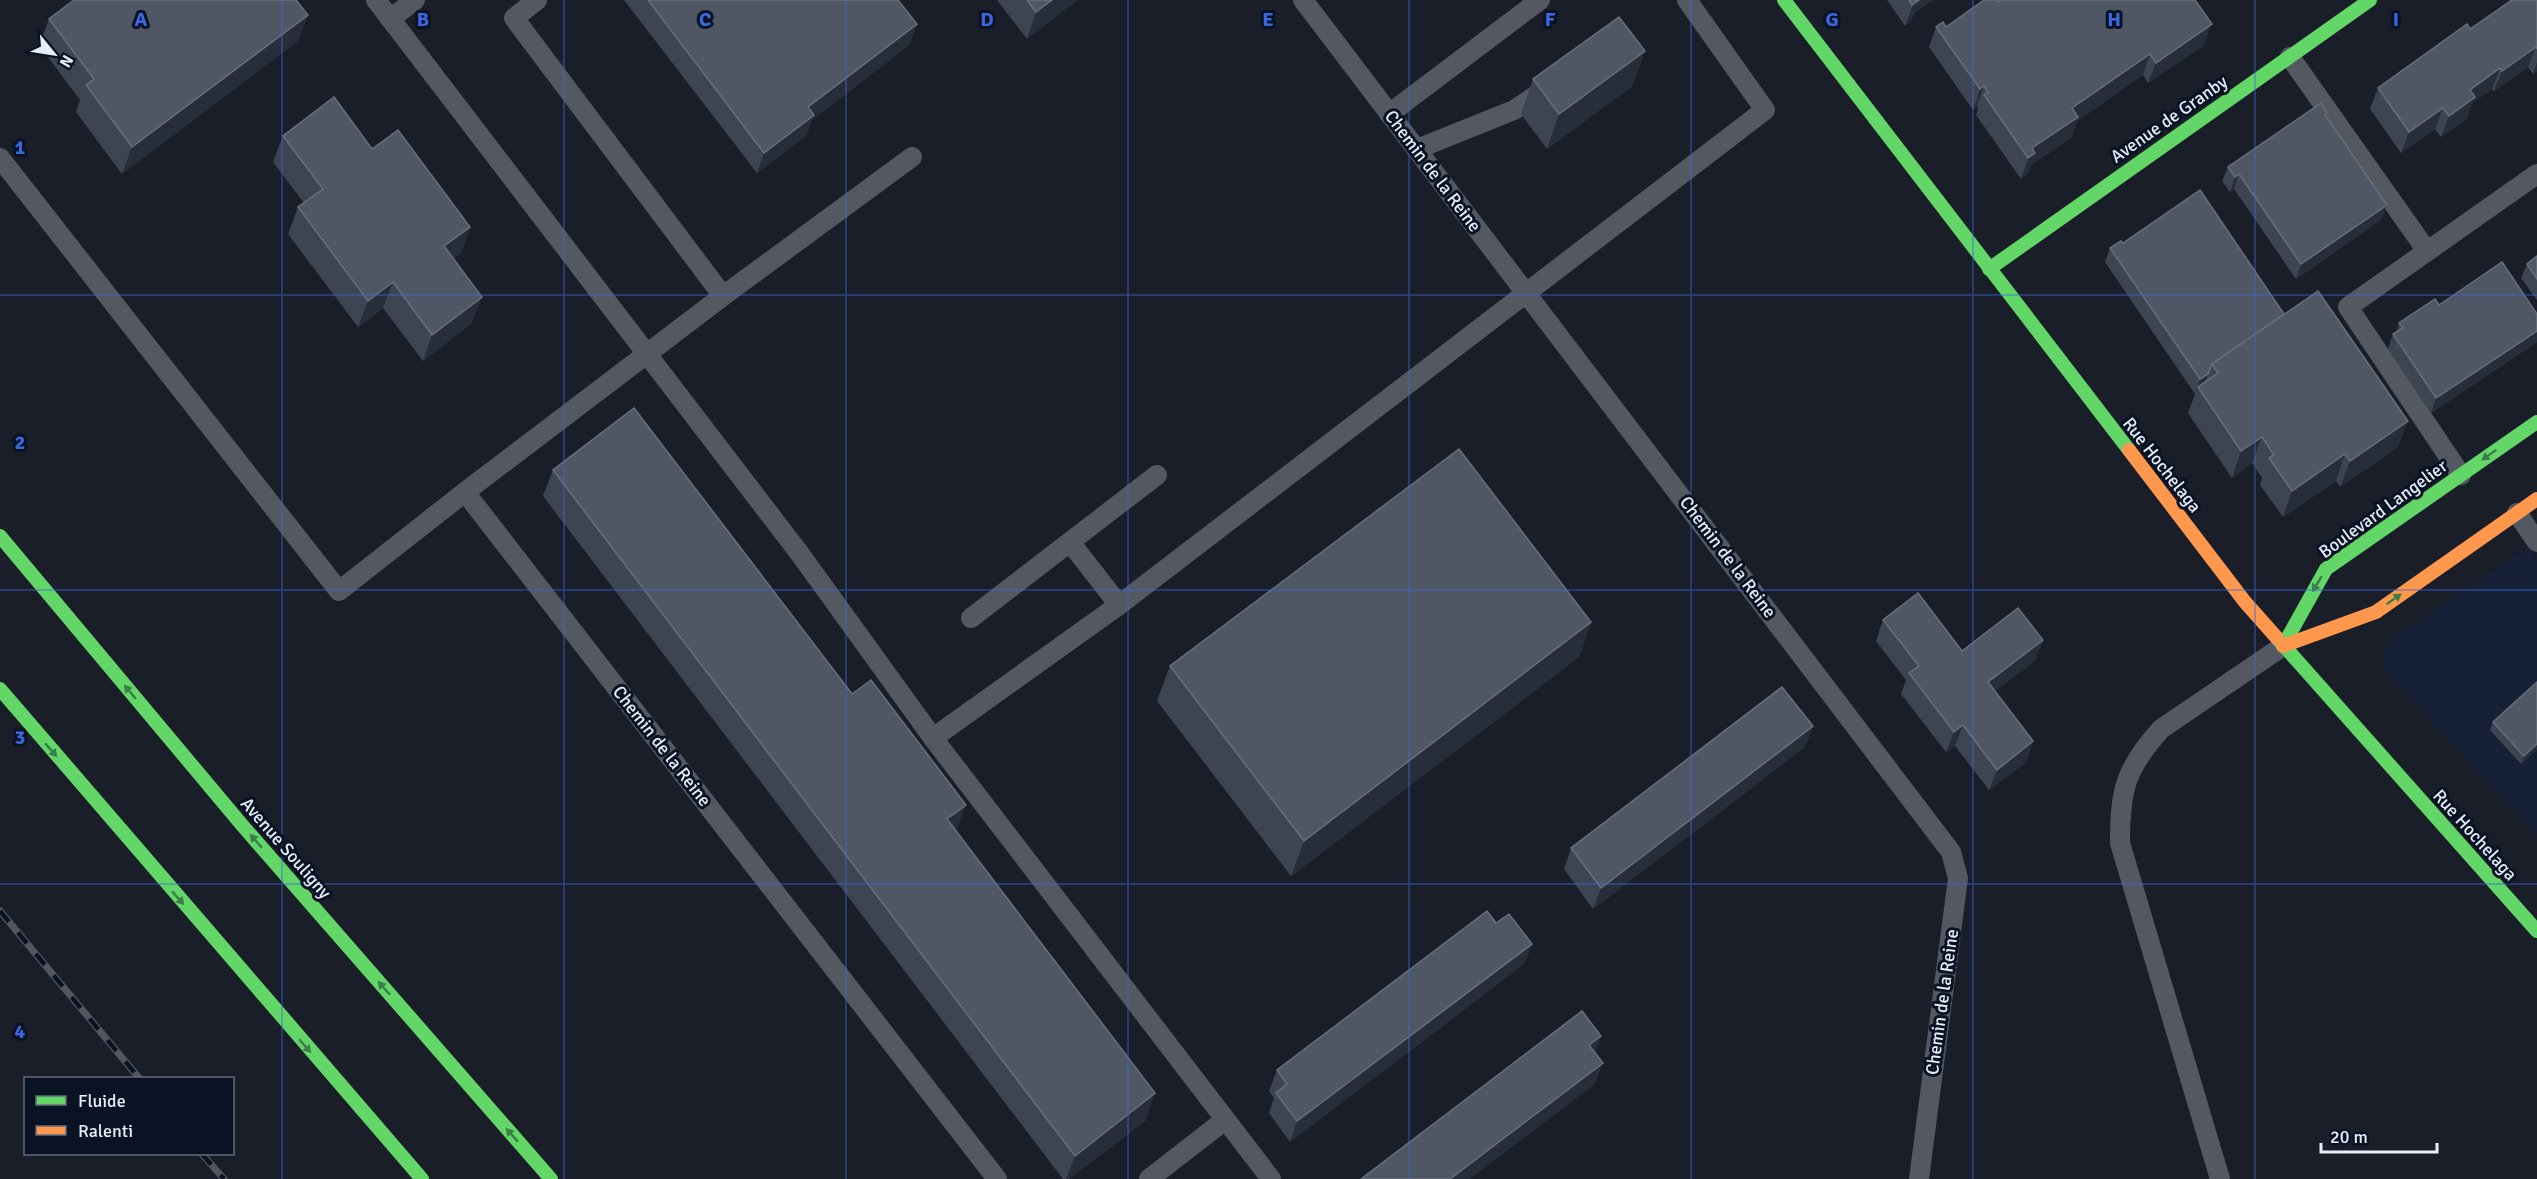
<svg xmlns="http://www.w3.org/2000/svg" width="2537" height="1179" font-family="Signika,sans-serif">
	<rect width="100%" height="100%" fill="#191e28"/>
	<polygon fill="#162137" points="2528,547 2537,560 2537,835 2389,674 2385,668 2385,658 2389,644 2395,637"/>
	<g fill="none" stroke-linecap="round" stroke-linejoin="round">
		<g stroke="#545961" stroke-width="20">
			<polyline points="376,0 800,554 933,738 1271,1179"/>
			<polyline points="537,0 514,18 723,296 465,492 997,1179"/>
			<polyline points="1303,0 1951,852 1958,878 1919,1179"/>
			<polyline points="390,19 415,0"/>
			<polyline points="2290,57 2427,251"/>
			<polyline points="1389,114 1540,0"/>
			<polyline points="1417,149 1514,110 1547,88"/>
			<polyline points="0,158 339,591 465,492"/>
			<polyline points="723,296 912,157"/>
			<polyline points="2461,475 2348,307 2537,174"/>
			<polyline points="2517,513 2537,542"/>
			<polyline points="1070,542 1119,605"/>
			<polyline points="971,618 1157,475"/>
			<polyline points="933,738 1119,605 1765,110 1687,0"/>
			<polyline points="1149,1179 1225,1120"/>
			<path d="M2220 1179 2120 843C2120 790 2125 769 2161 729L2283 646"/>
		</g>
		<g stroke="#63d668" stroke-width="14">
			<polyline points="1784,0 2129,450"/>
			<polyline points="1989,269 2370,0"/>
			<polyline points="0,536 242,825 551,1179"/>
			<polyline points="2277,638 2537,931"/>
			<polyline points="2283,646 2326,569 2537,422"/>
			<polyline points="0,689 422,1179"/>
		</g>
		<g stroke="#ff974d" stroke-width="14">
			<polyline points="2129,450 2245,602 2277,638"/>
			<polyline points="2283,646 2376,612 2537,499"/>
		</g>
		<g stroke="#52565e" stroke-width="7">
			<g id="rail">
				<polyline points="0,911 139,1078"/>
				<polyline points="202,1154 224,1179"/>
			</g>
		</g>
		<use href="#rail" stroke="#0a1324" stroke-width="4.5" stroke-dasharray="14" stroke-linecap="butt"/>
	</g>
	<g fill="#3e4552">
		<polygon points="624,0 898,0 917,24 909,45 812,120 806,136 757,173"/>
		<polygon points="997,0 1077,0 1027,39"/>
		<polygon points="1887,0 1933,0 1914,13 1911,21 1905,26"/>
		<polygon points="2537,0 2537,71 2533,74 2528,67 2494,91 2492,89 2472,103 2467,118 2441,137 2435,129 2401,153 2370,109 2378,88 2470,29"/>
		<polygon points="1998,2 2204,45 2148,83 2143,75 2077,121 2071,138 2031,165 2028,173 2021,179 1976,115 1978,109 1977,106 1973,110 1929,47 1936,27 1946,27"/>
		<polygon points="49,19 298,41 122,174 76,112 80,100 39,45"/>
		<polygon points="1645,51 1632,86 1547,149 1521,114 1533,79"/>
		<polygon points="2327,113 2326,117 2387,205 2381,220 2296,279 2234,189 2230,192 2222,181 2228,167"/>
		<polygon points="283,136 372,149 470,227 461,253 453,259 472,323 423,361 383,308 358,327 288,234 298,207 304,203 273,162"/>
		<polygon points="2123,243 2284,314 2398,447 2340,487 2336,481 2283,517 2260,485 2262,478 2252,463 2232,478 2188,413 2195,394 2105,262 2110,248"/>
		<polygon points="2537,256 2537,300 2521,278 2527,264"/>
		<polygon points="2537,314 2537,342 2431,413 2388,349 2393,334 2396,333 2399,323"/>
		<polygon points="553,470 956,831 1146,1120 1069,1179 1063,1179 543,496"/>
		<polygon points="1883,620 1962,651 2043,640 2035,661 1995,691 2033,741 2026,762 1989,790 1955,746 1946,752 1901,694 1906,680 1876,641"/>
		<polygon points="1591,622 1579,657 1291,876 1157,701 1170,666"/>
		<polygon points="2493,722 2537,749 2521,764 2490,730"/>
		<polygon points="1813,726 1805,747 1593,909 1564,869 1571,848"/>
		<polygon points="1496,923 1532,944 1524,964 1290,1142 1269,1113 1274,1098 1269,1091 1277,1070"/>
	</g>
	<g fill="#272e39">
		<polygon points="1052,0 1077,0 1027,39 1036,12"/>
		<polygon points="1915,0 1933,0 1914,13 1911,21 1905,26"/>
		<polygon points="308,15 298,41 122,174 132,147"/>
		<polygon points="917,24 909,45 812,120 806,136 757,173 764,153 808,107"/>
		<polygon points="2212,24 2204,45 2148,83 2156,63"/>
		<polygon points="2536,47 2528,67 2494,91 2502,71"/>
		<polygon points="1645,51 1632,86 1547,149 1559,114"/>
		<polygon points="2150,54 2143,75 2077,121 2071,138 2031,165 2028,173 2021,179 2032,148 2072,108"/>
		<polygon points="2537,62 2537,71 2533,74"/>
		<polygon points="2500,68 2492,89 2472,103 2467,118 2441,137 2449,116 2470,90"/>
		<polygon points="1984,86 1977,106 1973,110 1980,89"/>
		<polygon points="2443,108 2435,129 2401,153 2409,132"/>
		<polygon points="2239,174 2234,189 2230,192 2235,177"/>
		<polygon points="2387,205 2381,220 2296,279 2301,264"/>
		<polygon points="470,227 461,253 435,273 444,246"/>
		<polygon points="393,282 383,308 358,327 368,301"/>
		<polygon points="482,297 472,323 423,361 432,335"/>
		<polygon points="2537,331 2537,342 2431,413 2436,398"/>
		<polygon points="2208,374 2203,389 2198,387 2195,394 2200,379"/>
		<polygon points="2408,421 2398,447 2340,487 2350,461"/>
		<polygon points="2262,437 2252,463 2232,478 2241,451"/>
		<polygon points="2345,454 2336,481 2283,517 2292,491"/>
		<polygon points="1591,622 1579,657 1291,876 1304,841"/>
		<polygon points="2043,640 2035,661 1980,703 1988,682"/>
		<polygon points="1963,725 1955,746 1946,752 1954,732"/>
		<polygon points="1813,726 1805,747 1593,909 1601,888"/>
		<polygon points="2033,741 2026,762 1989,790 1997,770"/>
		<polygon points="2537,744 2537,749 2521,764 2524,756"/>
		<polygon points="966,805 956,831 937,845 947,819"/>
		<polygon points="1532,944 1524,964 1290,1142 1297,1121"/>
		<polygon points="1601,1036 1594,1057 1589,1045"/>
		<polygon points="1603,1063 1595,1084 1470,1179 1450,1179"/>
		<polygon points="1155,1093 1146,1120 1069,1179 1066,1179 1075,1156"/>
	</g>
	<g fill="#505764" stroke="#686f7c" stroke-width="1.5">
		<polygon points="74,0 296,0 308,15 132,147 86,85 94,79 49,19"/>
		<polygon points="648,0 898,0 917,24 808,107 814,115 764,153"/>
		<polygon points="1027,0 1052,0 1036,12"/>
		<polygon points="1909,0 1919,0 1912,5"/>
		<polygon points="1984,0 1997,0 1998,2 2000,0 2195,0 2212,24 2156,63 2150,54 2072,108 2078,117 2032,148 2035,153 2028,158 1984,95 1988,92 1984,86 1980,89 1936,27 1943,22 1946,27"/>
		<polygon points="2512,0 2537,0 2537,49 2536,47 2502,71 2500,68 2470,90 2475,97 2449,116 2443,108 2409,132 2378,88 2467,24 2470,29"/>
		<polygon points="1619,17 1645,51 1559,114 1533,79"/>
		<polygon points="334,97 372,149 398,130 470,227 444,246 482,297 432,335 393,282 368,301 298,207 323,189 283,136"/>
		<polygon points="2321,103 2327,113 2325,115 2387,205 2301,264 2239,174 2235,177 2228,167"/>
		<polygon points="2200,190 2284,314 2212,364 2208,374 2200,379 2110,248 2121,241 2123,243"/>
		<polygon points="2537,256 2537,279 2527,264"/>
		<polygon points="2502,262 2537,314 2537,331 2436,398 2393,334 2403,328 2399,323 2435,299 2439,305"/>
		<polygon points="2318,291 2408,421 2350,461 2345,454 2292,491 2269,458 2274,455 2262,437 2241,451 2198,387 2218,373 2212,364"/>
		<polygon points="634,408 852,694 871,680 966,805 947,819 1155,1093 1075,1156 553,470"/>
		<polygon points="1459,449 1591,622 1304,841 1170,666"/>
		<polygon points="1918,593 1962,651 2018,608 2043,640 1988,682 2033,741 1997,770 1963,725 1954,732 1909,673 1919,666 1883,620"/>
		<polygon points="2537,682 2537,744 2524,756 2493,722"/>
		<polygon points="1782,687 1813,726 1601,888 1571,848"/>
		<polygon points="1487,911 1496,923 1509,914 1532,944 1297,1121 1276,1093 1287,1084 1277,1070"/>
		<polygon points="1582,1011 1601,1036 1589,1045 1603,1063 1450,1179 1361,1179"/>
	</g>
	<defs><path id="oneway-solid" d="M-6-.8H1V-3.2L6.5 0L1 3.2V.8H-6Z" transform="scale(1.5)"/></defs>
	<g fill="#3b7e49">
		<use href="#oneway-solid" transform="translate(2489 455) rotate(145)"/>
		<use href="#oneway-solid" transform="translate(2317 584) rotate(121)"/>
		<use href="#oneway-solid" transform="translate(2394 599) rotate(-35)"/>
		<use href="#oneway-solid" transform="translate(130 692) rotate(-130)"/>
		<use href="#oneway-solid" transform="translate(51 750) rotate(49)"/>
		<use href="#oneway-solid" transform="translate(256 841) rotate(-131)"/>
		<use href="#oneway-solid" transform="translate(178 898) rotate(49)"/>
		<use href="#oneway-solid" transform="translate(384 988) rotate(-131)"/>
		<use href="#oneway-solid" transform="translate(305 1046) rotate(49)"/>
		<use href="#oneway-solid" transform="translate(512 1135) rotate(-131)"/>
	</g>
	<path fill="none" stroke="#3b66dd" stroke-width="1.5" stroke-opacity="0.55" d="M282 0V1179M564 0V1179M846 0V1179M1128 0V1179M1409 0V1179M1691 0V1179M1973 0V1179M2255 0V1179M0 295H2537M0 590H2537M0 884H2537"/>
	<g text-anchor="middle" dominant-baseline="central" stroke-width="6" stroke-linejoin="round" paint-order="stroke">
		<g font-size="18" fill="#e7eefb" stroke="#0a1324">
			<text transform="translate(2169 119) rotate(-35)">Avenue de Granby</text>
			<text transform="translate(1433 171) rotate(53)">Chemin de la Reine</text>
			<text transform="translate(2162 465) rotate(52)">Rue Hochelaga</text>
			<text transform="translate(2383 509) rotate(-36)">Boulevard Langelier</text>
			<text transform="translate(1728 557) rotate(53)">Chemin de la Reine</text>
			<text transform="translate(662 746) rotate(52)">Chemin de la Reine</text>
			<text transform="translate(2475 835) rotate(48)">Rue Hochelaga</text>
			<text transform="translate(286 848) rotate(49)">Avenue Souligny</text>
			<text transform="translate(1942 1002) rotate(-82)">Chemin de la Reine</text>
		</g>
	</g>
	<g font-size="20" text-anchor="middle" font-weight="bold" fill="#3b66dd" stroke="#0a1324" stroke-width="6" stroke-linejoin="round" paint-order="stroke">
		<text x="141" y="26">A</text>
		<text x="423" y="26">B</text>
		<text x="705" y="26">C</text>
		<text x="987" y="26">D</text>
		<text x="1268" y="26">E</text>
		<text x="1550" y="26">F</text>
		<text x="1832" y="26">G</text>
		<text x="2114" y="26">H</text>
		<text x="2396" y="26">I</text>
		<text x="20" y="154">1</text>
		<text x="20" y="449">2</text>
		<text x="20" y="744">3</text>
		<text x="20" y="1038">4</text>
	</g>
	<rect x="24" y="1077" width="210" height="78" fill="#0a1324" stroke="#626b7a" stroke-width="1.5"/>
	<rect x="36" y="1096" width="30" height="9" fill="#63d668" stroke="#626b7a" stroke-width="1.5"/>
	<text x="78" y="1107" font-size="18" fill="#e7eefb">Fluide</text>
	<rect x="36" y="1126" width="30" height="9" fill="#ff974d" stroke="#626b7a" stroke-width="1.5"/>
	<text x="78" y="1137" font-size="18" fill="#e7eefb">Ralenti</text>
	<g transform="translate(54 54) rotate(120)" stroke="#0a1324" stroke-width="4.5" paint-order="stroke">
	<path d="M0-4.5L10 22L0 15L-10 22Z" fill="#e7eefb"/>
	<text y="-9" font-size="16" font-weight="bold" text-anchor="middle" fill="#e7eefb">N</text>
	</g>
	<path d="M2321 1143v9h116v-9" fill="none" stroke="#e7eefb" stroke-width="3"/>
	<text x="2330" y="1143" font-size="18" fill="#e7eefb" stroke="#0a1324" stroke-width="4.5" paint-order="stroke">20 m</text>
</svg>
